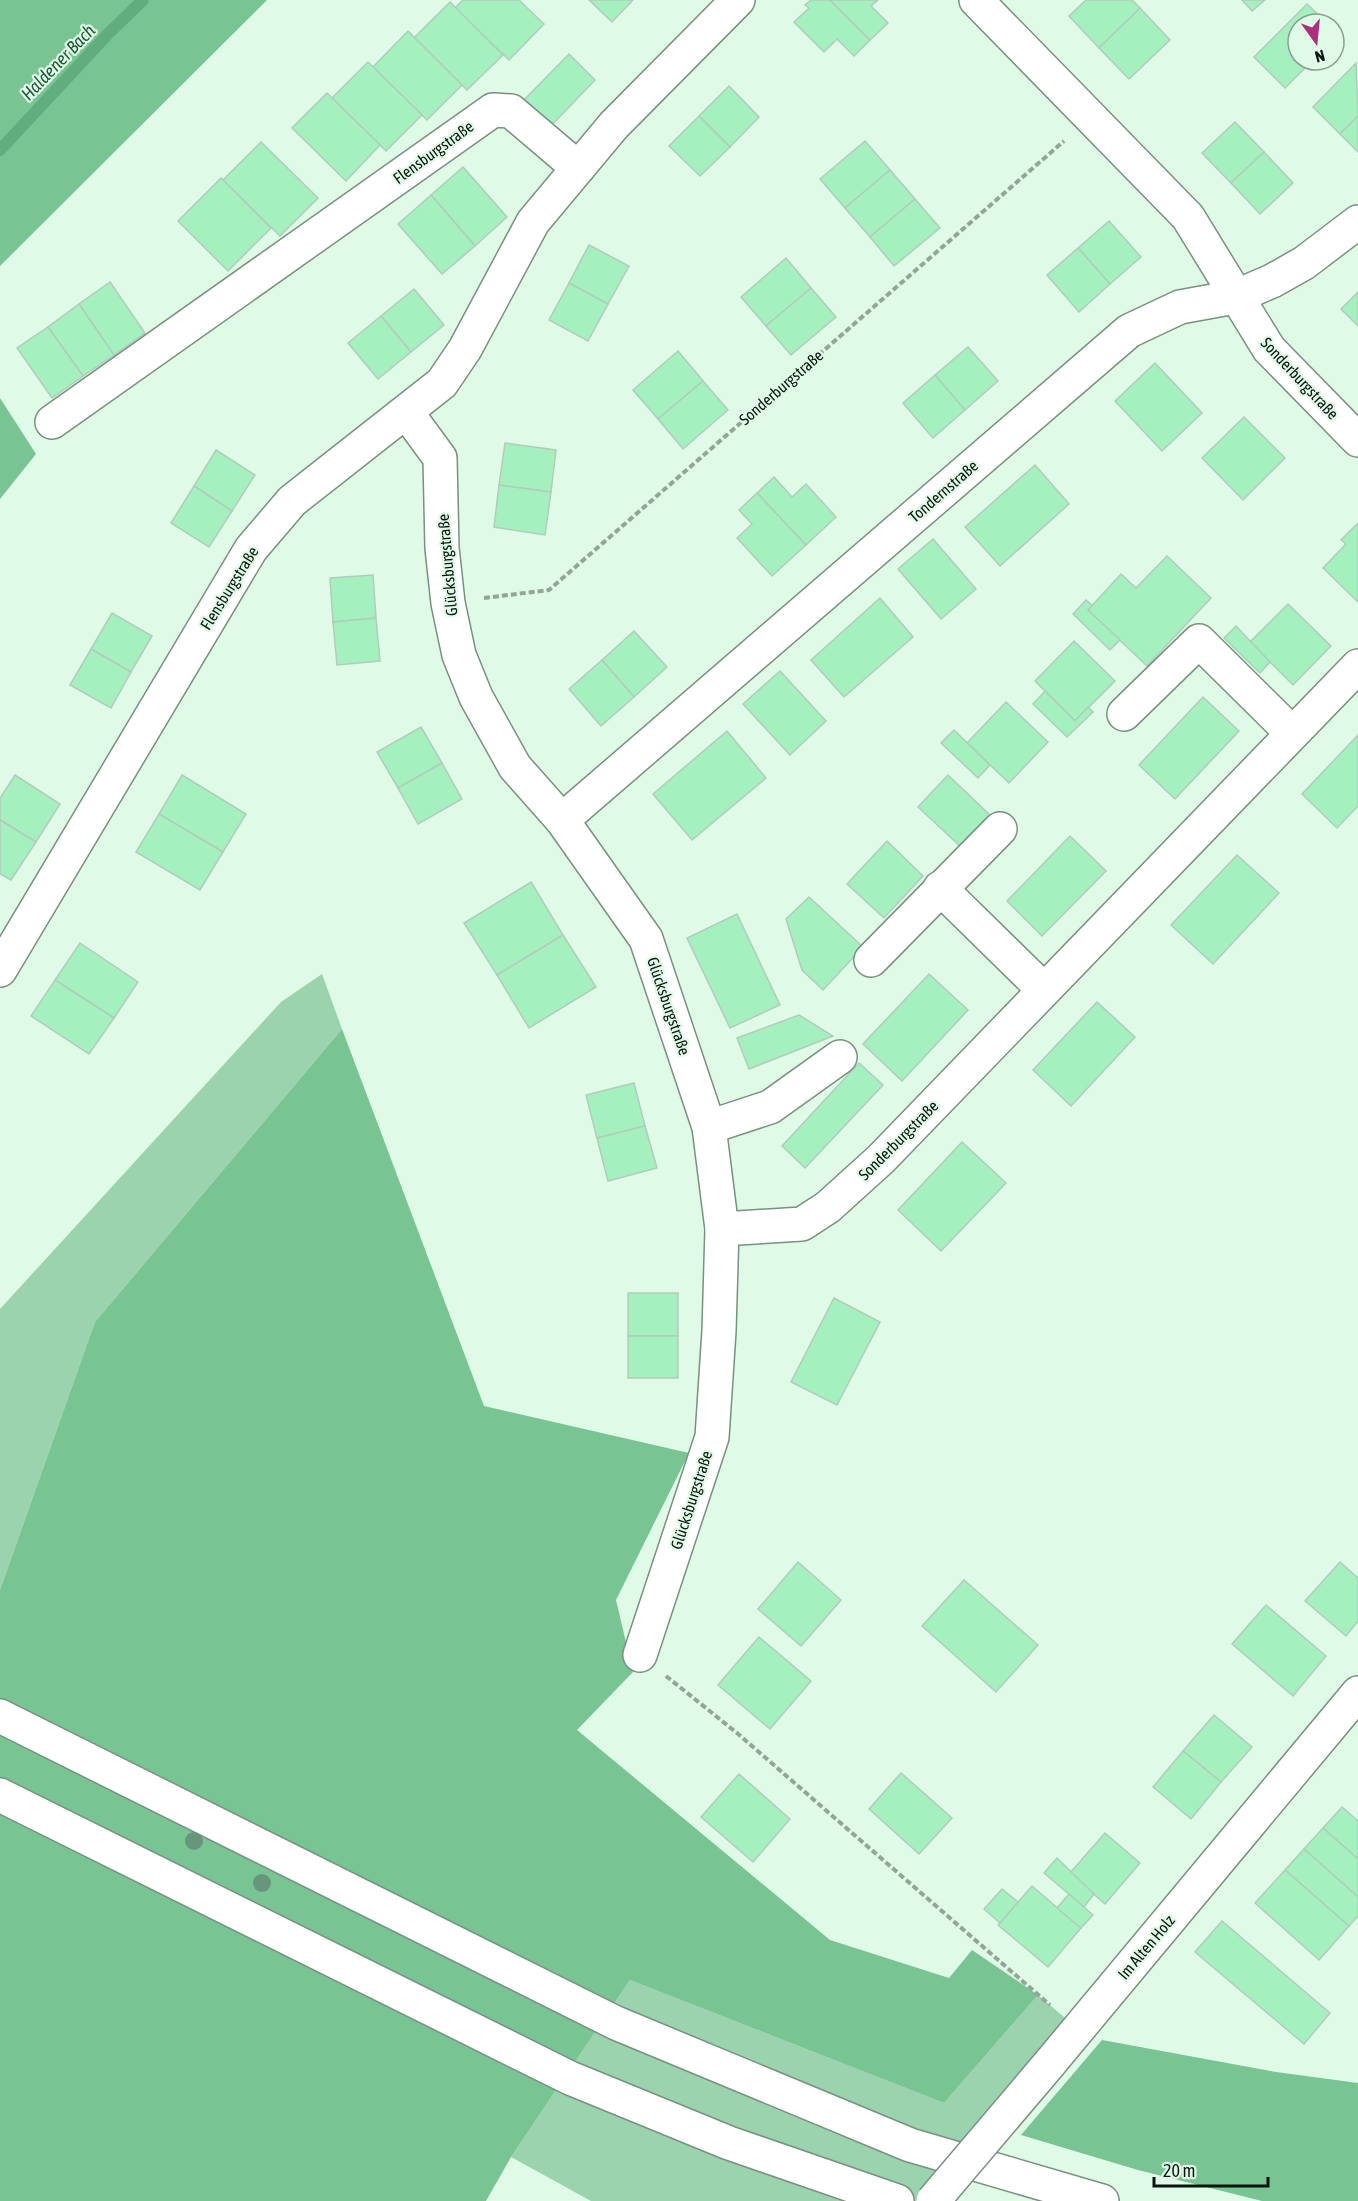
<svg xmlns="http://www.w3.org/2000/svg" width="1358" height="2201" font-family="'Asap Condensed',sans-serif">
	<rect width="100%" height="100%" fill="#dffbe7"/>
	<g fill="#9ad3ad">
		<polygon points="322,974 342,1029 95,1322 0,1590 0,1309 281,1002"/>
		<polygon points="630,1980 944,2103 1038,1995 1078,2029 952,2201 591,2201 511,2157"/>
	</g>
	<g fill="#78c493">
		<polygon points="0,0 267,0 0,266"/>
		<polygon points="0,398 36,454 0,499"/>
		<polygon points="342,1029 484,1406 689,1453 616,1600 633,1672 577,1730 830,1940 949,1978 972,1950 1038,1995 944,2103 630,1980 511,2157 486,2201 0,2201 0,1590 95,1322"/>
		<polygon points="1102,2040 1276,2072 1358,2083 1358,2201 1262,2201 1138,2170 1021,2135"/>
	</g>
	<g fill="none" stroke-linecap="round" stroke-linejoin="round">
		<polyline stroke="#62ad7e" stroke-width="12" points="0,150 107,35 143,0"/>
	</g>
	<g fill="#a4f1bf" stroke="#b2ccba" stroke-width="1.5">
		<polygon points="463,0 519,0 544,24 509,60 455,8"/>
		<polygon points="589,0 633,0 612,22"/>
		<polygon points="811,0 830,0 870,40 854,56 837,39 824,52 794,22 809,8 805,5"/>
		<polygon points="830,0 878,0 871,6 888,23 870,40"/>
		<polygon points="1086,0 1132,0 1140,8 1099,48 1069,16"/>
		<polygon points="1242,0 1265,0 1252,11"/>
		<polygon points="450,2 503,55 467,90 414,38"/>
		<polygon points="1307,4 1328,24 1298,24 1298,60 1313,60 1285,88 1254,57"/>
		<polygon points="1140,8 1170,40 1129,79 1099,48"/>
		<polygon points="408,31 462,85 427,120 373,67"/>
		<polygon points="569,54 595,80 549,128 522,102"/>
		<polygon points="368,62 422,115 386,151 332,98"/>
		<polygon points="1356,63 1358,116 1340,134 1313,107"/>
		<polygon points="729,86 759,117 730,147 699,116"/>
		<polygon points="327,93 380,145 346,181 292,128"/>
		<polygon points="699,116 730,147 700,176 669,146"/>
		<polygon points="1358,116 1358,152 1340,134"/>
		<polygon points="1235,122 1264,152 1231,183 1202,153"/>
		<polygon points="865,141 890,170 845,208 820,179"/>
		<polygon points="261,142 318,198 280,236 223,180"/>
		<polygon points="1264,152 1293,183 1260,214 1231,183"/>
		<polygon points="463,167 507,217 475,246 431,195"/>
		<polygon points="890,170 915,199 870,237 845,208"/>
		<polygon points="221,178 271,228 228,271 178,221"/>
		<polygon points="431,195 475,246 442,274 398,224"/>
		<polygon points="915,199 940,228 894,266 870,237"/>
		<polygon points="1109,221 1141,257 1110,284 1078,248"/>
		<polygon points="589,245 629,266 608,304 569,283"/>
		<polygon points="1078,248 1110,284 1079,312 1047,275"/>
		<polygon points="786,258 811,288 766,326 741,297"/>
		<polygon points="110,282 145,333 114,355 79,304"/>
		<polygon points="569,283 608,304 588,341 549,320"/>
		<polygon points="811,288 836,317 791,355 766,326"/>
		<polygon points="414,289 444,325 411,352 381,316"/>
		<polygon points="1358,292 1358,326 1341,309"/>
		<polygon points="79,304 114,355 83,376 48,327"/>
		<polygon points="381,316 411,352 378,379 348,343"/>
		<polygon points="48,327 83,376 52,398 17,348"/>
		<polygon points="968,347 998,381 965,410 935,375"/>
		<polygon points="678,351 703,381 658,419 633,390"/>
		<polygon points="1155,363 1202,413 1162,451 1115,401"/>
		<polygon points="935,375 965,410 933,438 903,403"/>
		<polygon points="703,381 728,410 683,449 658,419"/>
		<polygon points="1244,417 1285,458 1243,500 1202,458"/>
		<polygon points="505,443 556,450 551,492 499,485"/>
		<polygon points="216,450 255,475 232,511 194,486"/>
		<polygon points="1035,465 1069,504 1000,566 965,527"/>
		<polygon points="774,477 792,497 806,484 836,517 806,545 757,493"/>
		<polygon points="499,485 551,492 545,535 494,527"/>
		<polygon points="194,486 232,511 209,547 171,523"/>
		<polygon points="757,493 806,545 772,576 737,538 752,524 739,510"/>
		<polygon points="1358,523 1358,602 1323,568 1346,544 1341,540"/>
		<polygon points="933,539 976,589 941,619 898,569"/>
		<polygon points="1167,556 1211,598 1147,666 1088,610 1121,574 1136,588"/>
		<polygon points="373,575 376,618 333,622 330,578"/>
		<polygon points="880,598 913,637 844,697 811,660"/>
		<polygon points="1086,600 1092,605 1088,610 1120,640 1110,650 1073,614"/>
		<polygon points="1288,604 1331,646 1293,685 1250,642"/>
		<polygon points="112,613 152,636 131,672 91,649"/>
		<polygon points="376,618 380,661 337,665 333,622"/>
		<polygon points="1236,626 1270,662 1260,673 1224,638"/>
		<polygon points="634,631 667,667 634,697 602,660"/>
		<polygon points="1074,641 1115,681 1075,721 1035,681"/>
		<polygon points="91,649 131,672 111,708 70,685"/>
		<polygon points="602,660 634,697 601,726 569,689"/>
		<polygon points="780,671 826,721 790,755 743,704"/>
		<polygon points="1045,691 1075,721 1088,707 1093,712 1067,737 1033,704"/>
		<polygon points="1203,697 1239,731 1175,799 1139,765"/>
		<polygon points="1006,702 1048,742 1009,783 967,743"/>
		<polygon points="421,727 442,763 398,788 377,752"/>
		<polygon points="954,730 990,765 978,778 941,743"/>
		<polygon points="727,731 766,778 692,840 653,794"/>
		<polygon points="1358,735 1358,806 1337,828 1302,794"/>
		<polygon points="442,763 462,799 418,824 398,788"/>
		<polygon points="15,775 60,804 36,842 0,820 0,798"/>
		<polygon points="182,775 246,814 223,852 159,814"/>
		<polygon points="948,775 992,817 962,848 918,807"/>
		<polygon points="159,814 223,852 200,890 136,852"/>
		<polygon points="0,820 36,842 11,880 0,874"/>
		<polygon points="1070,836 1106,871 1042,936 1007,901"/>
		<polygon points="887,841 923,876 884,918 847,884"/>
		<polygon points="1237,855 1279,893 1213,964 1171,925"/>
		<polygon points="531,882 563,935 497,975 464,923"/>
		<polygon points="809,897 863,947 823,990 802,970 786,919"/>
		<polygon points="737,914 780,1005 730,1028 687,938"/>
		<polygon points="563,935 596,987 529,1028 497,975"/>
		<polygon points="80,943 138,982 114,1018 55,980"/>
		<polygon points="929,974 968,1010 902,1081 863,1044"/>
		<polygon points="55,980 114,1018 89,1054 31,1016"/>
		<polygon points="1097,1002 1135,1037 1071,1106 1033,1070"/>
		<polygon points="799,1015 833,1036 749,1069 737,1038"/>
		<polygon points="859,1063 883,1085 805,1168 782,1146"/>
		<polygon points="634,1083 645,1126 597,1138 586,1095"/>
		<polygon points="645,1126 657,1168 608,1181 597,1138"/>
		<polygon points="962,1142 1006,1183 941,1251 898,1210"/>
		<rect x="628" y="1293" width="50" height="43"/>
		<polygon points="834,1298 880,1322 837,1405 791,1382"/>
		<rect x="628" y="1336" width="50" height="42"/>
		<polygon points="798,1562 841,1600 801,1646 758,1609"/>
		<polygon points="1340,1562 1358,1578 1358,1621 1346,1636 1305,1601"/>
		<polygon points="964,1580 1038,1645 996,1692 922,1626"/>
		<polygon points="1266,1605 1326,1656 1293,1696 1232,1644"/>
		<polygon points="759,1637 811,1681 770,1729 718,1685"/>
		<polygon points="1214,1715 1252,1747 1221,1782 1183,1751"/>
		<polygon points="1183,1751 1221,1782 1191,1819 1153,1787"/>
		<polygon points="901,1773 952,1818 919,1854 869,1809"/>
		<polygon points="739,1774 790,1819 753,1862 701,1817"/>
		<polygon points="1342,1807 1358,1821 1358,1859 1323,1828"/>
		<polygon points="1323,1828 1358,1859 1358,1897 1304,1849"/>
		<polygon points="1105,1833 1140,1863 1105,1904 1070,1873"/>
		<polygon points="1304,1849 1358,1897 1358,1916 1349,1926 1285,1870"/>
		<polygon points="1057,1858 1094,1894 1084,1907 1044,1873"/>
		<polygon points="1285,1870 1349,1926 1319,1960 1255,1903"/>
		<polygon points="1032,1886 1081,1928 1048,1967 998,1925"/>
		<polygon points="1002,1889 1018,1902 1000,1923 984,1909"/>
		<polygon points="1069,1894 1093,1915 1081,1928 1057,1908"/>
		<polygon points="1222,1921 1330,2013 1304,2044 1195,1952"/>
	</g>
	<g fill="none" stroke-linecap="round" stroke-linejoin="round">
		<g stroke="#789180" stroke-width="36">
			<g id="minor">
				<polyline points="976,0 1188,217 1269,349 1358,440"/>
				<polyline points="407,413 440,458 442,548 448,603 459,655 476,697 515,767 562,820 646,939 709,1127 722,1229 719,1331 712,1437 640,1655"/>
				<polyline points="52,422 493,110 511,111 578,168"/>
				<polyline points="1124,714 1199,641 1292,733"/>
				<polyline points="562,820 1129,331 1180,307 1235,297 1272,281 1304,263 1358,222"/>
				<polyline points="940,888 1044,990"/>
				<polyline points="871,960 1000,829"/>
				<polyline points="0,970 251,549 292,501 442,383 465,349 533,222 614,125 738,0"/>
				<polyline points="709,1127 770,1107 840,1057"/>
				<polyline points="722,1229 802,1224 828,1207 881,1159 1358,666"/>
				<polyline points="1050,2063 1358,1693"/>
			</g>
		</g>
		<g stroke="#789180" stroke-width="36">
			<g id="highway">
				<polyline points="0,1716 616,2023 910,2145 1102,2201"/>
				<polyline points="0,1795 570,2078 729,2143 897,2201"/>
			</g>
		</g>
		<g stroke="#91a697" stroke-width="4" stroke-dasharray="6 3" stroke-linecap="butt">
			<polyline points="484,598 549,590 1064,141"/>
			<polyline points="666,1676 737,1733 1050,2005"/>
		</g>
		<use href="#minor" stroke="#fff" stroke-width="33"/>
		<use href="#highway" stroke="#fff" stroke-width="33"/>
		<g stroke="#789180" stroke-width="36" stroke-linecap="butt">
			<polyline id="minor-bridge" points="933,2201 1050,2063"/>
		</g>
		<use href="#minor-bridge" stroke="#fff" stroke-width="33"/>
	</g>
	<g fill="#68967c">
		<circle cx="194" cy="1841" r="9"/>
		<circle cx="262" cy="1883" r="9"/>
	</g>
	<g text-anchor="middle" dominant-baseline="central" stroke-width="4.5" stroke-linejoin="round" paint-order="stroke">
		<g font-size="16" fill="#0b150f" stroke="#dffbe7">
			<text transform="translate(433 152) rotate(-36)">Flensburgstraße</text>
			<text transform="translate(1300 378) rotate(47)">Sonderburgstraße</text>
			<text transform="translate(781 387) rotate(-41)">Sonderburgstraße</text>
			<text transform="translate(943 491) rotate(-41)">Tondernstraße</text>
			<text transform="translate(447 565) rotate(-95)">Glücksburgstraße</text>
			<text transform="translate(229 588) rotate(-58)">Flensburgstraße</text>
			<text transform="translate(669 1006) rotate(71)">Glücksburgstraße</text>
			<text transform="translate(898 1140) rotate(-45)">Sonderburgstraße</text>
			<text transform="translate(691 1500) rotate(-72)">Glücksburgstraße</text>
			<text transform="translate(1146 1947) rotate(-50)">Im Alten Holz</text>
		</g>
		<g font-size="18" font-style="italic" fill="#1e5636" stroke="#dffbe7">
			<text transform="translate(58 62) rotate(-46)">Haldener Bach</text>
		</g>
	</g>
	<g transform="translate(1316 42) rotate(165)"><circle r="28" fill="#dffbe7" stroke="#8a9f91" stroke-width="1.5"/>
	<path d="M0-4.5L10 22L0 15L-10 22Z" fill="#af2f7c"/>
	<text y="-9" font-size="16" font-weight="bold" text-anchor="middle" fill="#0b150f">N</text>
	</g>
	<path d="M1154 2177v9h114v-9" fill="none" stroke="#0b150f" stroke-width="3"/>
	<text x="1163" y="2177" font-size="18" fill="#0b150f" stroke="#dffbe7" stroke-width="4.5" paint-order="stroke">20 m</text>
</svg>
